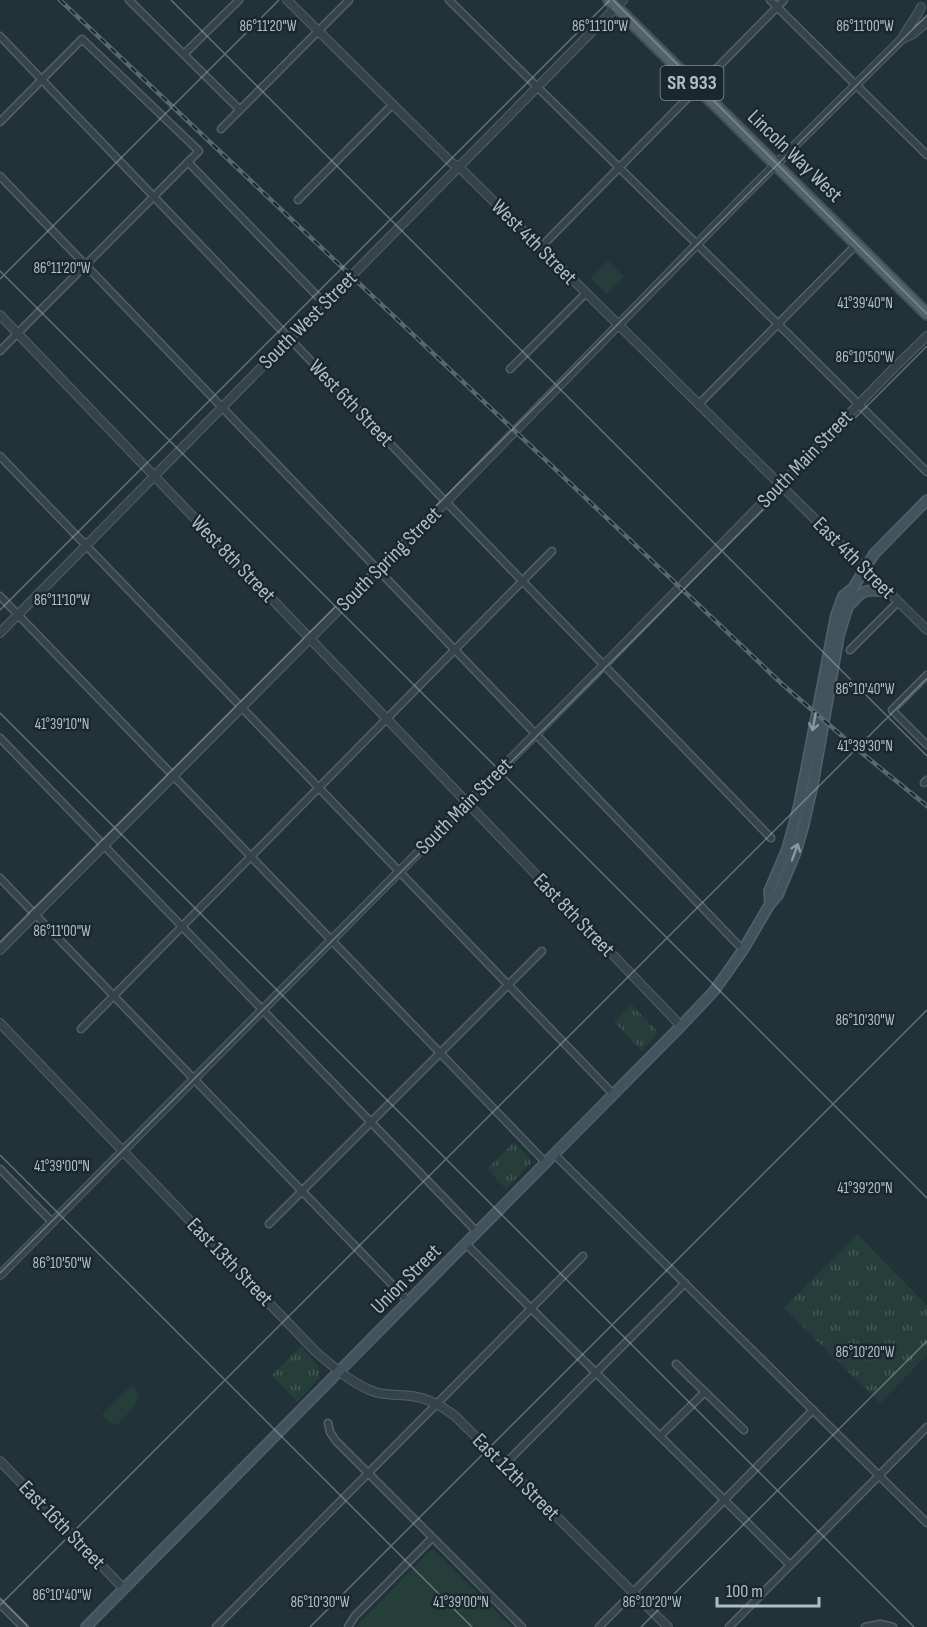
<svg xmlns="http://www.w3.org/2000/svg" width="927" height="1627" font-family="'Sofia Sans Condensed',sans-serif">
	<defs>
		<pattern id="grass-tufts" width="24" height="20" patternUnits="userSpaceOnUse" patternTransform="scale(1.5)"><rect width="24" height="20" fill="#263e39"/><path d="M3 7l-1-3M5 7V3M7 7l1-3M15 17l-1-3M17 17v-4M19 17l1-3" fill="none" stroke="#435854"/></pattern>
	</defs>
	<rect width="100%" height="100%" fill="#213239"/>
	<g fill="url(#grass-tufts)">
		<polygon points="631,1004 658,1032 642,1051 614,1022"/>
		<polygon points="514,1142 529,1158 531,1163 506,1189 487,1169"/>
		<polygon points="857,1234 927,1305 927,1355 880,1403 784,1308"/>
		<polygon points="301,1346 318,1366 320,1377 297,1402 272,1375"/>
	</g>
	<g fill="#263e39">
		<polygon points="608,261 624,277 607,294 591,278"/>
		<polygon points="131,1386 136,1389 139,1394 133,1408 117,1425 110,1423 102,1415"/>
		<polygon points="431,1550 434,1550 512,1627 357,1627 360,1622"/>
	</g>
	<g fill="none" stroke-linecap="round" stroke-linejoin="round">
		<g stroke="#536167" stroke-width="9">
			<g id="minor">
				<polyline points="129,0 240,110"/>
				<polyline points="449,0 778,324 927,472"/>
				<polyline points="770,0 927,155"/>
				<polyline points="0,36 446,502 771,838"/>
				<polyline points="184,54 239,0"/>
				<polyline points="0,122 82,39 199,151 0,351"/>
				<polyline points="221,129 349,0"/>
				<polyline points="188,162 325,304"/>
				<polyline points="0,176 743,950"/>
				<polyline points="298,200 393,104"/>
				<polyline points="540,248 784,0"/>
				<polyline points="510,369 586,293"/>
				<polyline points="699,404 857,244"/>
				<polyline points="0,456 614,1095"/>
				<polyline points="0,596 546,1163"/>
				<polyline points="850,650 898,602"/>
				<polyline points="927,675 892,710 927,745"/>
				<polyline points="0,738 477,1232"/>
				<polyline points="924,783 927,780"/>
				<polyline points="0,878 409,1302"/>
				<polyline points="81,1029 552,551"/>
				<polyline points="554,1154 927,1523"/>
				<polyline points="0,1169 52,1222"/>
				<polyline points="269,1224 542,951"/>
				<polyline points="466,1244 790,1565"/>
				<polyline points="676,1364 744,1430"/>
				<polyline points="328,1423 330,1432 336,1441 522,1627"/>
				<polyline points="660,1436 705,1392"/>
				<polyline points="504,1465 685,1283"/>
				<polyline points="0,1604 23,1627"/>
				<polyline points="216,1627 583,1256"/>
				<polyline points="348,1627 355,1616 432,1538"/>
				<polyline points="599,1627 813,1410"/>
				<polyline points="729,1627 927,1427"/>
				<polyline points="865,1627 880,1624 893,1627"/>
			</g>
		</g>
		<g stroke="#536167" stroke-width="10">
			<g id="tertiary">
				<polyline points="287,0 452,163 459,167 927,630"/>
				<path d="M902 39C907 27 916 19 921 7"/>
				<polyline points="0,315 681,1026"/>
				<polyline points="0,633 623,0"/>
				<polyline points="0,950 440,508 743,197 902,39 913,34 927,22"/>
				<path d="M0 1023 316 1352C334 1367 352 1384 375 1392 387 1396 400 1394 412 1396 428 1398 442 1406 455 1416L668 1627"/>
				<polyline points="0,1275 604,665 894,368 927,336"/>
				<polyline points="0,1461 124,1589"/>
			</g>
		</g>
		<g stroke="#536167" stroke-width="12">
			<g id="secondary">
				<path d="M852 603C864 587 870 590 889 592"/>
				<polyline points="770,904 769,891 787,849 799,805 836,615 843,596 853,588 874,554 927,500"/>
				<path d="M86 1627 681 1026 714 991 743 950 770 904 778 895 796 852 804 824 813 784 839 636C843 620 850 604 853 588"/>
			</g>
		</g>
		<g stroke="#414f56" stroke-width="14">
			<polyline id="primary" points="609,0 927,314"/>
		</g>
		<use href="#minor" stroke="#35434a" stroke-width="6"/>
		<use href="#tertiary" stroke="#35434a" stroke-width="8"/>
		<use href="#secondary" stroke="#43535d" stroke-width="9"/>
		<use href="#primary" stroke="#53636a" stroke-width="10"/>
		<g stroke="#576871" stroke-width="4.5">
			<polyline id="rail" points="60,0 782,684 863,754 927,806"/>
		</g>
		<use href="#rail" stroke="#1a282e" stroke-width="2" stroke-dasharray="7" stroke-linecap="butt"/>
	</g>
	<defs><path id="oneway-shaft" d="M-6 0H5M1.5-3L5.5 0L1.5 3" fill="none" stroke-width="1.6" stroke-linecap="round" stroke-linejoin="round" transform="scale(1.5)"/></defs>
	<g stroke="#8a99a1">
		<use href="#oneway-shaft" transform="translate(814 722) rotate(101)"/>
		<use href="#oneway-shaft" transform="translate(795 852) rotate(-70)"/>
	</g>
	<path fill="none" stroke="#b0bec6" stroke-width="1.5" stroke-opacity="0.45" d="M171 0 927 756M613 0 927 314M0 271 927 1198M0 279 279 0M0 610 610 0M0 713 914 1627M0 942 927 15M0 1155 472 1627M0 1273 927 346M0 1598 29 1627M0 1605 927 678M310 1627 927 1010M641 1627 927 1341"/>
	<g text-anchor="middle" dominant-baseline="central" stroke-width="5" stroke-linejoin="round" paint-order="stroke">
		<rect fill="#1a282e" stroke="#839198" stroke-width="1.5" x="660.5" y="66" width="63" height="34" rx="4.5"/>
		<g font-size="20" font-weight="bold" fill="#b0bec6">
			<text x="692" y="83">SR 933</text>
		</g>
		<g font-size="21" fill="#b0bec6" stroke="#1a282e">
			<text transform="translate(795 156) rotate(44)">Lincoln Way West</text>
			<text transform="translate(534 242) rotate(45)">West 4th Street</text>
			<text transform="translate(308 320) rotate(-45)">South West Street</text>
			<text transform="translate(351 403) rotate(46)">West 6th Street</text>
			<text transform="translate(805 459) rotate(-46)">South Main Street</text>
			<text transform="translate(854 558) rotate(45)">East 4th Street</text>
			<text transform="translate(233 559) rotate(46)">West 8th Street</text>
			<text transform="translate(389 559) rotate(-45)">South Spring Street</text>
			<text transform="translate(464 806) rotate(-45)">South Main Street</text>
			<text transform="translate(574 915) rotate(46)">East 8th Street</text>
			<text transform="translate(230 1262) rotate(46)">East 13th Street</text>
			<text transform="translate(406 1279) rotate(-45)">Union Street</text>
			<text transform="translate(516 1477) rotate(45)">East 12th Street</text>
			<text transform="translate(62 1525) rotate(46)">East 16th Street</text>
		</g>
	</g>
	<g font-size="15" text-anchor="middle" fill="#b0bec6" stroke="#1a282e" stroke-width="5" stroke-linejoin="round" paint-order="stroke">
		<text x="865" y="31">86°11'00"W</text>
		<text x="268" y="31">86°11'20"W</text>
		<text x="600" y="31">86°11'10"W</text>
		<text x="62" y="273">86°11'20"W</text>
		<text x="865" y="308">41°39'40"N</text>
		<text x="865" y="362">86°10'50"W</text>
		<text x="62" y="605">86°11'10"W</text>
		<text x="865" y="694">86°10'40"W</text>
		<text x="62" y="729">41°39'10"N</text>
		<text x="865" y="751">41°39'30"N</text>
		<text x="62" y="936">86°11'00"W</text>
		<text x="865" y="1025">86°10'30"W</text>
		<text x="62" y="1171">41°39'00"N</text>
		<text x="865" y="1193">41°39'20"N</text>
		<text x="62" y="1268">86°10'50"W</text>
		<text x="865" y="1357">86°10'20"W</text>
		<text x="62" y="1600">86°10'40"W</text>
		<text x="320" y="1607">86°10'30"W</text>
		<text x="461" y="1607">41°39'00"N</text>
		<text x="652" y="1607">86°10'20"W</text>
	</g>
	<path d="M717 1597v9h102v-9" fill="none" stroke="#b0bec6" stroke-width="3"/>
	<text x="726" y="1597" font-size="18" fill="#b0bec6" stroke="#1a282e" stroke-width="4.5" paint-order="stroke">100 m</text>
</svg>
